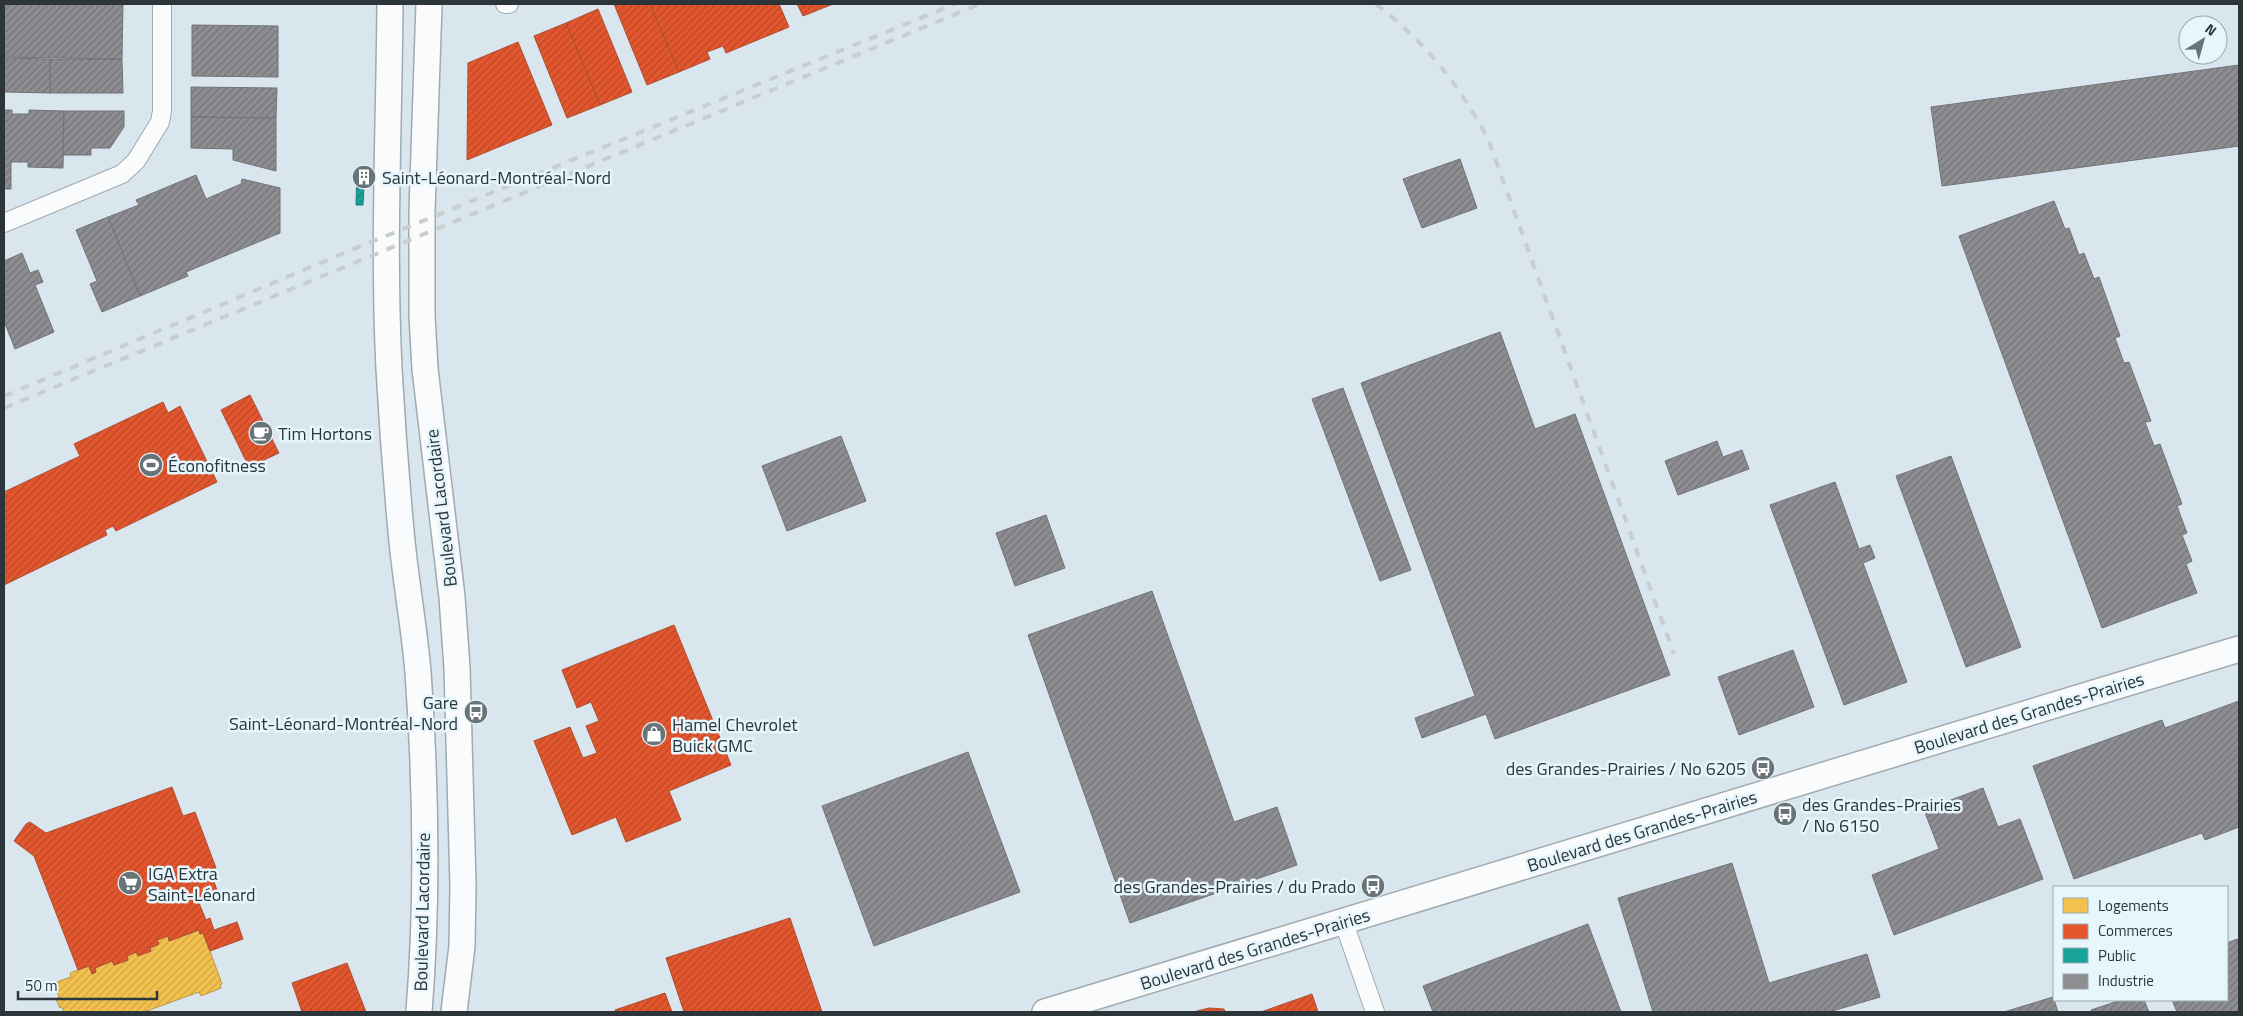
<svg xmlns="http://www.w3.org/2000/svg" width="2243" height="1016" font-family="'Titillium Web',sans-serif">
	<defs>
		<pattern id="homes-hatch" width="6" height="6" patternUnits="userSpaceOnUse" patternTransform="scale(1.25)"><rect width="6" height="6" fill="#f2c14e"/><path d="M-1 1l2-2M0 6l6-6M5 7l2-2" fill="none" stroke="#d0a645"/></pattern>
		<pattern id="shops-hatch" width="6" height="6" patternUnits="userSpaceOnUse" patternTransform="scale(1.25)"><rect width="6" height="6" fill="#e4572e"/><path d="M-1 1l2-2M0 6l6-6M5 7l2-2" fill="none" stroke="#b94928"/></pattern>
		<pattern id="public-hatch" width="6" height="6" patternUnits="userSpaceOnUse" patternTransform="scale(1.25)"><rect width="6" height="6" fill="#17a398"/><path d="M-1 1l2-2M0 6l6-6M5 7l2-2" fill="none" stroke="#15867d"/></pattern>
		<pattern id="industry-hatch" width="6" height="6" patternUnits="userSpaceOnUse" patternTransform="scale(1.25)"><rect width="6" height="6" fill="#8d8d92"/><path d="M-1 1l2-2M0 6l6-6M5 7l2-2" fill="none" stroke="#737478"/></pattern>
	</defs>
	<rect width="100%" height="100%" fill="#d9e6ed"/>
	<polygon fill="url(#homes-hatch)" stroke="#b79748" points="199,930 200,934 203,933 210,951 222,984 220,985 221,988 201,996 199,992 144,1012 64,1012 62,1007 60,1008 56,999 59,997 54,983 71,977 70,973 89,966 92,974 96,972 95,968 112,961 114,965 128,960 127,956 136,952 138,956 151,951 150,948 159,944 157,940 168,936 169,941"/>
	<g fill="url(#shops-hatch)" stroke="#ad4d32">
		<polygon points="614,4 650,4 679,72 647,85"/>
		<polygon points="650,4 779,4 789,27 726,53 723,46 707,52 710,59 679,72"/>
		<polygon points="797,4 833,4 803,16"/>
		<polygon points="598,9 632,92 600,105 566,23"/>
		<polygon points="566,23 600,105 567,118 534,36"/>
		<polygon points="518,42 552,125 467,160 468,63"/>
		<polygon points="250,395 279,453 249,467 221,410"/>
		<polygon points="163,402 168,413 180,406 217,482 116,531 113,526 105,530 107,535 4,585 4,492 80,456 74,444"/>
		<polygon points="674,625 731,765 669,791 681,820 626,842 616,817 572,835 534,741 570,727 583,758 597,753 586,726 599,721 591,702 577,708 562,670"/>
		<polygon points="172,787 183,816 195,812 216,868 210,870 219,896 199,903 206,920 210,918 214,930 237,922 243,939 210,951 203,933 200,934 199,930 169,941 168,936 157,940 159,944 150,948 151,951 138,956 136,952 127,956 128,960 114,965 112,961 95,968 96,972 92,974 89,966 78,970 34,856 14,841 26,824 30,822 46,833"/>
		<polygon points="790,918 822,1012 684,1012 666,958"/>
		<polygon points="347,963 366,1012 302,1012 292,983"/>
		<polygon points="665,993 672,1012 616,1012 615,1010"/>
		<polygon points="1312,994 1318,1012 1261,1012"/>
		<polygon points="1209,1008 1224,1009 1225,1012 1193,1012"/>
	</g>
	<polygon fill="url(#public-hatch)" stroke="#1d827c" points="357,167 372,168 371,187 364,187 363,205 356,205"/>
	<g fill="url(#industry-hatch)" stroke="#707378">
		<polygon points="4,4 123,4 122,59 4,57"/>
		<polygon points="192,25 278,26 278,77 192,76"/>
		<polygon points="4,58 50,59 50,93 4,92"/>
		<polygon points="50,59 122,59 123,93 50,93"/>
		<polygon points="2239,65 2239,146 1942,186 1931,107"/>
		<polygon points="191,87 277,88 276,118 191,117"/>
		<polygon points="4,110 12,110 12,114 29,114 29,110 64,111 63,168 28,167 28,162 11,162 11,189 4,189"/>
		<polygon points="64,111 124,111 124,127 110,148 91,148 91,155 63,155"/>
		<polygon points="191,117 276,118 276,171 233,160 233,149 191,148"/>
		<polygon points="1460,159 1477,208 1422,228 1403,179"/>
		<polygon points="196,175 206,199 241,184 242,179 280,188 280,233 186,272 188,276 140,296 108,217 139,205 136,200"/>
		<polygon points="2054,201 2065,229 2069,228 2079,255 2084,253 2094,279 2099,277 2120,336 2115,338 2124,363 2129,362 2151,421 2145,422 2154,446 2160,444 2182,504 2177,506 2187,533 2182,535 2192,561 2186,564 2197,593 2102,628 1959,236"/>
		<polygon points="108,217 140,296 102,312 90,284 97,281 76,230"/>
		<polygon points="22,253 30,273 38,270 43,282 35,285 54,332 15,349 4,321 4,261"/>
		<polygon points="1500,332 1535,429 1575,414 1670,675 1495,739 1486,714 1422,738 1415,718 1475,696 1361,383"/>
		<polygon points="1343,388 1411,570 1380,581 1312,399"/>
		<polygon points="841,436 866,501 787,531 762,466"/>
		<polygon points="1717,441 1723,457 1742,450 1749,469 1678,495 1665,461"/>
		<polygon points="1951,456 2021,647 1966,667 1896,476"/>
		<polygon points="1835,482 1859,549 1870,545 1875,558 1863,563 1907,682 1844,705 1770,505"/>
		<polygon points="1046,515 1065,568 1015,586 996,533"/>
		<polygon points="1152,591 1234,822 1277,807 1297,865 1130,923 1028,635"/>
		<polygon points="1793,650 1814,707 1739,735 1718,677"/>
		<polygon points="2239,701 2239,827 2205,840 2202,833 2074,879 2033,766 2162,720 2165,728"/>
		<polygon points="968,752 1020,892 874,946 822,806"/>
		<polygon points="1983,788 1998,827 2020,819 2043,879 1894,935 1872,875 1939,849 1924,810"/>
		<polygon points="1732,863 1769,983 1867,954 1880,997 1829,1012 1653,1012 1618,898"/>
		<polygon points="1588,924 1621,1012 1433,1012 1423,986"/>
		<polygon points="2237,939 2239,945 2239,1012 2177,1012 2172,1000 2227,1000 2227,943"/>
		<polygon points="2053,997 2058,1012 2004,1012"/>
		<polygon points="2121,1000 2144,1000 2149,1012 2092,1012 2091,1010"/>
	</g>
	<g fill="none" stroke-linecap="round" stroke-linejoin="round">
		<g stroke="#a0aaaf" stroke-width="20">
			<g id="minor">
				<polyline points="505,4 509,4"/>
				<polyline points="4,223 122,174 136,161 160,122 162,111 162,4"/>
				<polyline points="1344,923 1375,1012"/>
			</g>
		</g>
		<g stroke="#a0aaaf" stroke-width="28">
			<g id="secondary">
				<path d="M390 4C389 125 383 248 389 369 392 423 396 477 401 531 405 578 414 625 418 672 426 785 428 900 419 1012"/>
				<polyline points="429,4 422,211 422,316 425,369 452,597 457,668 463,885 462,946 454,1012"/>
				<polyline points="1045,1012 2239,649"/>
			</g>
		</g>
		<use href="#minor" stroke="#f9fbfc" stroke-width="18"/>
		<use href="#secondary" stroke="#f9fbfc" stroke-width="25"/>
		<g stroke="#cacdcf" stroke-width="4" stroke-dasharray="9 9" stroke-linecap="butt">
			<path d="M1376 4C1425 42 1459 84 1488 139L1674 654"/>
			<polyline points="4,396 349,251 955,4"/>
			<polyline points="4,408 980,4"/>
		</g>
	</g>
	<defs>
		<g id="building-disc" transform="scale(1.25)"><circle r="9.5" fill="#697479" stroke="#e6f6fc"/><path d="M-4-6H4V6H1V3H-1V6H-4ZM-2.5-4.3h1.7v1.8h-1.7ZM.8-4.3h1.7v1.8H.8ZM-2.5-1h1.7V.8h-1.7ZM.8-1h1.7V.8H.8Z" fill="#fff"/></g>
		<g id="cafe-disc" transform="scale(1.25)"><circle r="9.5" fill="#697479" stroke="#e6f6fc"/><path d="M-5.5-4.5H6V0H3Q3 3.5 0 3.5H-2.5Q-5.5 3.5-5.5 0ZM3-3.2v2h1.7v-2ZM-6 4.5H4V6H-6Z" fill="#fff"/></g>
		<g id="stadium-disc" transform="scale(1.25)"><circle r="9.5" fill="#697479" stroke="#e6f6fc"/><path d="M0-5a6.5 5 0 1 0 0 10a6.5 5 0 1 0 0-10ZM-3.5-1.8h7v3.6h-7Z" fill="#fff"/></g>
		<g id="bus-disc" transform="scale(1.25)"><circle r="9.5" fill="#697479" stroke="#e6f6fc"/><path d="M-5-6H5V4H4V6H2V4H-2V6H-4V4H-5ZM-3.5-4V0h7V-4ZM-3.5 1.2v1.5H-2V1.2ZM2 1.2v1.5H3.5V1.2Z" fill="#fff"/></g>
		<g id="shop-disc" transform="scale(1.25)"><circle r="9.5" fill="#697479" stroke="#e6f6fc"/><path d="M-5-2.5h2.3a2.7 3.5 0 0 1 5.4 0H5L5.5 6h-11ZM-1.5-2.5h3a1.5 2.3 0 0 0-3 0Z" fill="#fff"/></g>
		<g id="supermarket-disc" transform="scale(1.25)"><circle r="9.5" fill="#697479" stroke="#e6f6fc"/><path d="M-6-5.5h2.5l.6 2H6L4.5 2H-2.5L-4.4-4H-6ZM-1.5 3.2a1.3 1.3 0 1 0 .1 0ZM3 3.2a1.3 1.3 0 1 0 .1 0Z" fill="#fff"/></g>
	</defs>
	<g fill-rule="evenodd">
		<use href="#building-disc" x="364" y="177"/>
		<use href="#cafe-disc" x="261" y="433"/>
		<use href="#stadium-disc" x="151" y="465"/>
		<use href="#bus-disc" x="476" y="712"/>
		<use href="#shop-disc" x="654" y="734"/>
		<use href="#bus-disc" x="1763" y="768"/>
		<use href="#bus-disc" x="1785" y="814"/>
		<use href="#supermarket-disc" x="130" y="883"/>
		<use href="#bus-disc" x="1373" y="886"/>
	</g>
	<g text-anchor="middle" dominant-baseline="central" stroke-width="5" stroke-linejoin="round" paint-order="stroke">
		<g font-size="18" fill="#2c363a" stroke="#e6f6fc" text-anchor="start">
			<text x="382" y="177">Saint-Léonard-Montréal-Nord</text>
			<text x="278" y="433">Tim Hortons</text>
			<text x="168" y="465">Éconofitness</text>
			<text x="458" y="702" text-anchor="end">Gare<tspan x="458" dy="21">Saint-Léonard-Montréal-Nord</tspan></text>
			<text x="672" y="724">Hamel Chevrolet<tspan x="672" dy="21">Buick GMC</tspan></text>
			<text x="1746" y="768" text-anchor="end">des Grandes-Prairies / No 6205</text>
			<text x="1802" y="804">des Grandes-Prairies<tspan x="1802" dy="21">/ No 6150</tspan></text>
			<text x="148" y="873">IGA Extra<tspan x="148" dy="21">Saint-Léonard</tspan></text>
			<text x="1356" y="886" text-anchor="end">des Grandes-Prairies / du Prado</text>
		</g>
		<g font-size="18" fill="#2c363a" stroke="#e6f6fc">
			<text transform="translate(441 508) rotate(-97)">Boulevard Lacordaire</text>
			<text transform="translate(2029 713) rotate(-17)">Boulevard des Grandes-Prairies</text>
			<text transform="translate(1642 831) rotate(-17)">Boulevard des Grandes-Prairies</text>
			<text transform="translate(422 912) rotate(-89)">Boulevard Lacordaire</text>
			<text transform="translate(1255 949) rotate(-17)">Boulevard des Grandes-Prairies</text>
		</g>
	</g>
	<rect width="2243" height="1016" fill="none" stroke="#2c363a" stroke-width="10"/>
	<rect x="2053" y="886" width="175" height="115" fill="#e6f6fc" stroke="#9ca9ae"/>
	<rect x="2063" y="898" width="25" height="15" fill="#f2c14e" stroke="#9ca9ae"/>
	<text x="2098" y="911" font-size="15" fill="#2c363a">Logements</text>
	<rect x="2063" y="924" width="25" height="15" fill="#e4572e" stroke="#9ca9ae"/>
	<text x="2098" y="936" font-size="15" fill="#2c363a">Commerces</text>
	<rect x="2063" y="948" width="25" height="15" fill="#17a398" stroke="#9ca9ae"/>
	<text x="2098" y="961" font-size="15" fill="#2c363a">Public</text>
	<rect x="2063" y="974" width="25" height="15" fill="#8d8d92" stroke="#9ca9ae"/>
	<text x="2098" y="986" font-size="15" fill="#2c363a">Industrie</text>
	<g transform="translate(2203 40) rotate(37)"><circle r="24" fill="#e6f6fc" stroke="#9ca9ae"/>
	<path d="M0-4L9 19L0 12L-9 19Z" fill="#697479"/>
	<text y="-8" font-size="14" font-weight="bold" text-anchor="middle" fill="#2c363a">N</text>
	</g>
	<path d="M18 991v8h139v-8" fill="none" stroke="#2c363a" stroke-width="2.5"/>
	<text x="25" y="991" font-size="15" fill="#2c363a" stroke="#e6f6fc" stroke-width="4" paint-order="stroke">50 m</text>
</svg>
